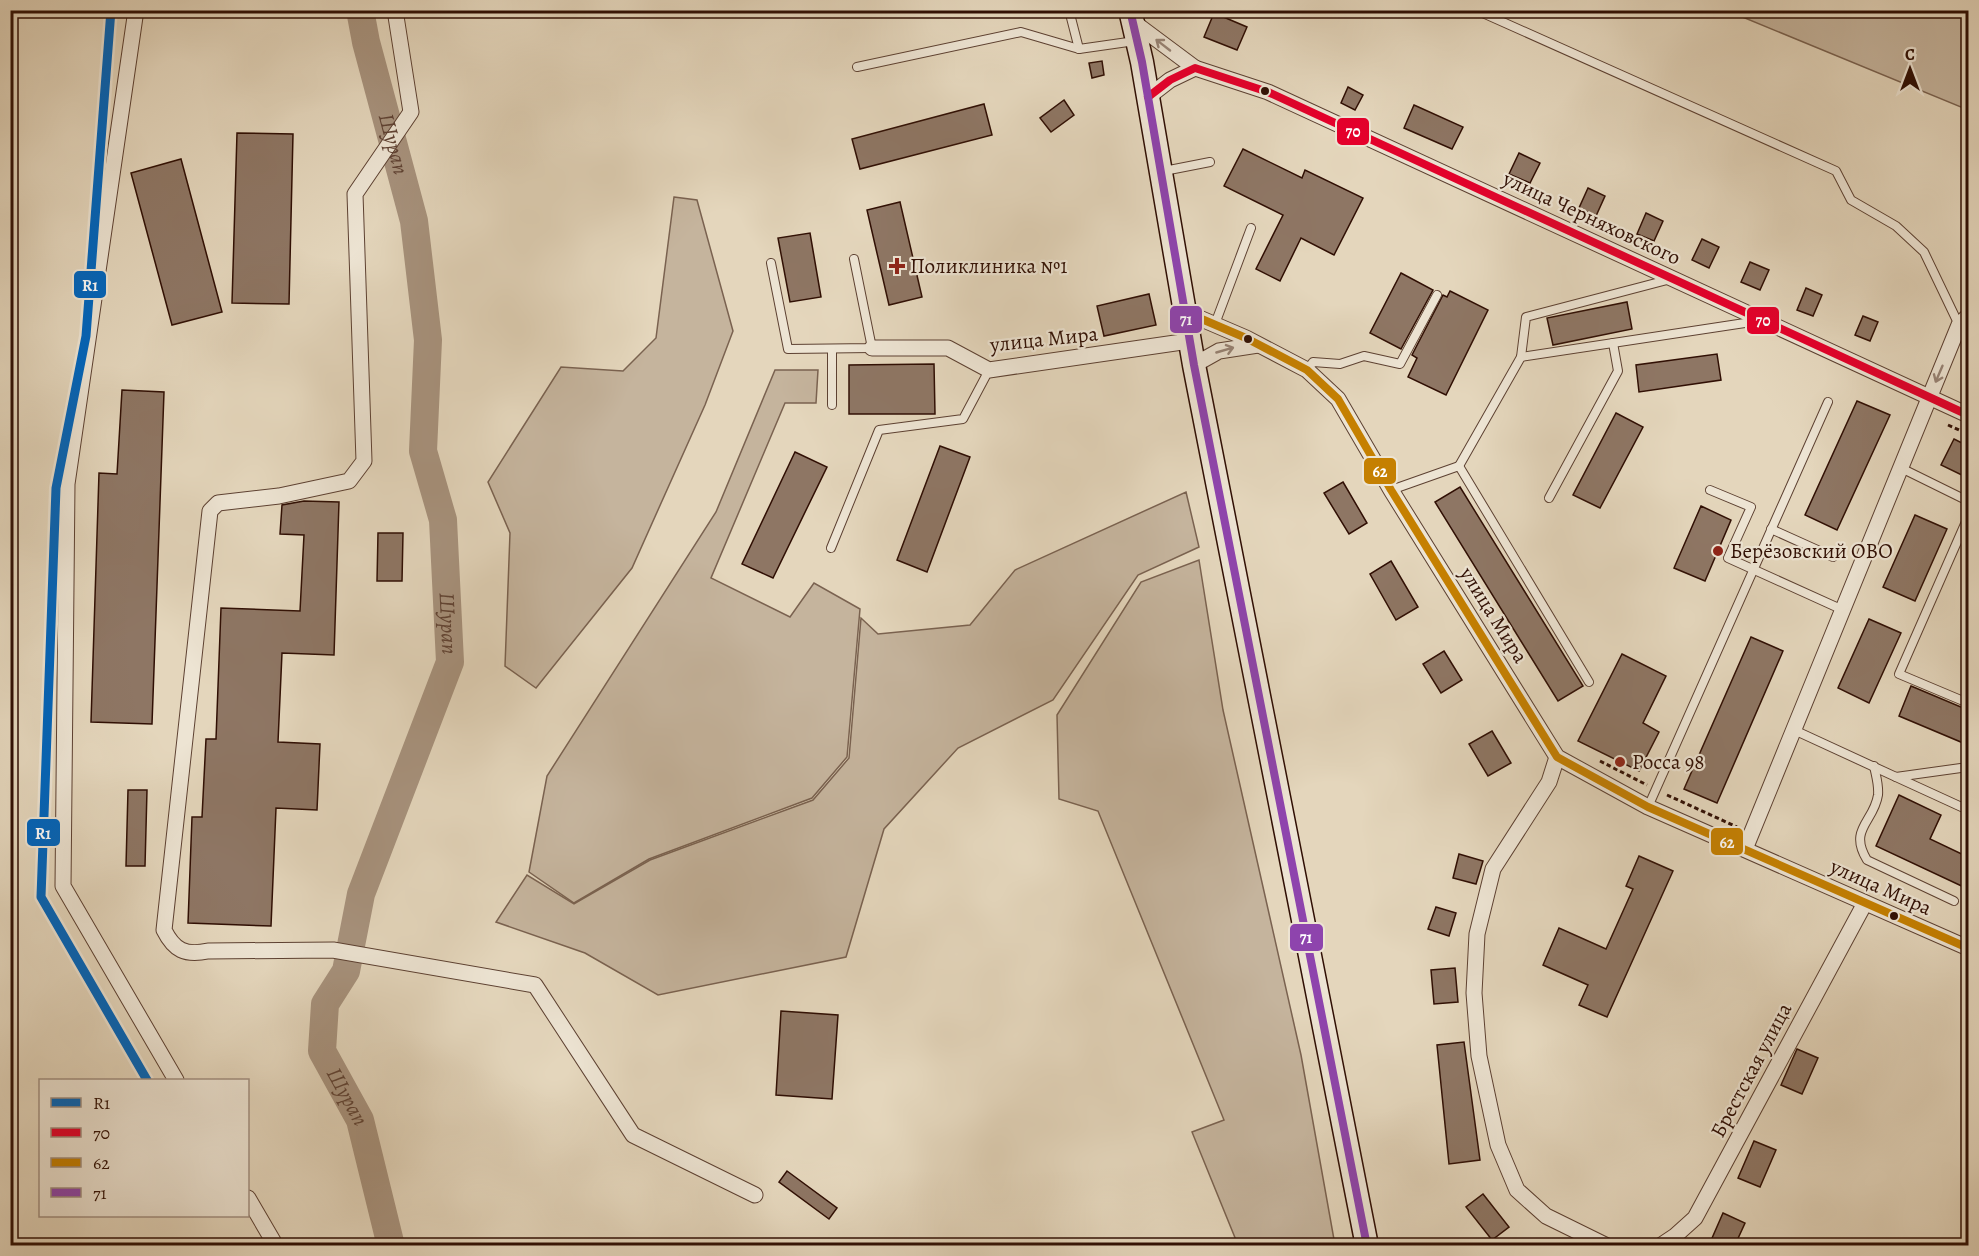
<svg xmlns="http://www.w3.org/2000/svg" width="1979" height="1256" font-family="Alegreya,serif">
	<rect width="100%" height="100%" fill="#e4d6bc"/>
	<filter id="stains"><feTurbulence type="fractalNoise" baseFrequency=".00333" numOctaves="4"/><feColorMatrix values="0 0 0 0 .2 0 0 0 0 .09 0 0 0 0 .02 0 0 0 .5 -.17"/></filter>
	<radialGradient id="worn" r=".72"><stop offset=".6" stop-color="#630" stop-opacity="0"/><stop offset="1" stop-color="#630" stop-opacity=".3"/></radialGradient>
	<g fill="#c5b49d" stroke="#7a6250" stroke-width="1.5">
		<polygon points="1728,11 1968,11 1968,110"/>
		<polygon points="674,197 697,200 733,331 705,405 632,568 536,688 505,666 510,533 488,482 561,367 623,371 656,338"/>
		<polygon points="775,370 818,370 816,403 785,403 711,578 790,617 814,583 860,609 847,757 812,798 649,859 574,903 529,872 547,776 716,512"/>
		<polygon points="1186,492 1199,547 1138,575 1053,700 958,748 884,829 846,957 658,995 585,953 496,922 527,875 574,904 650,860 813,800 849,758 861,618 878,634 970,625 1015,570"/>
		<polygon points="1199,560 1223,710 1301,1055 1335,1245 1238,1245 1192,1132 1224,1120 1098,811 1059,799 1057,715 1141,582"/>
	</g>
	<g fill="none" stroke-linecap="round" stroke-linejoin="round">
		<path stroke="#a7927d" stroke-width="28" id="s1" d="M360 10 366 42 414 221 428 340 423 451 443 520 450 662 361 894 346 971 325 1004 322 1051 360 1120 391 1246"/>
	</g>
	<g fill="#8e7664" stroke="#300f04" stroke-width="1.5">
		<polygon points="1214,13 1247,27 1237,50 1204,37"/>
		<polygon points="1102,61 1104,75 1092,78 1089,63"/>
		<polygon points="1348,87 1363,95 1355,110 1341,103"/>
		<polygon points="1064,100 1074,115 1051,132 1040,118"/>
		<polygon points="984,104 992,135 860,169 852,139"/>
		<polygon points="1414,105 1463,127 1452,149 1404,128"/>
		<polygon points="237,133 293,134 289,304 232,303"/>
		<polygon points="1243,149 1302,178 1305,170 1363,198 1334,255 1301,238 1280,281 1256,269 1283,215 1224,186"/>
		<polygon points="1519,153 1540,163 1530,183 1509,174"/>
		<polygon points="181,159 222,312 172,325 131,173"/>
		<polygon points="1588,188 1605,196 1596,216 1579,208"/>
		<polygon points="900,202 922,297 889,305 867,210"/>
		<polygon points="1646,213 1663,221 1654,241 1637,234"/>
		<polygon points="810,233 821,297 790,302 778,238"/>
		<polygon points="1702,239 1719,247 1709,268 1692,260"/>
		<polygon points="1750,262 1769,270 1760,290 1741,282"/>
		<polygon points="1401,273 1433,290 1401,349 1370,333"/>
		<polygon points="1806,288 1822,295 1813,316 1797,310"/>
		<polygon points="1450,291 1488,310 1446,395 1408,377 1417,358 1412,355 1443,295 1447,297"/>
		<polygon points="1149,294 1156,325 1104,336 1097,306"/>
		<polygon points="1627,302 1632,329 1553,345 1547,318"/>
		<polygon points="1863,316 1878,322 1870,341 1855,335"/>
		<polygon points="1717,354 1721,380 1639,392 1636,365"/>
		<polygon points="934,364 935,414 849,414 849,365"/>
		<polygon points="122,390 164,392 152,724 91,722 99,473 117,474"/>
		<polygon points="1857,401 1890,415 1837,530 1805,515"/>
		<polygon points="1616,413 1643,427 1600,508 1573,495"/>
		<polygon points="1954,439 1968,446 1968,478 1941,465"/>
		<polygon points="940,446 970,457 927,572 897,560"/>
		<polygon points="795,452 827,467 773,578 742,564"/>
		<polygon points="1343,482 1367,523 1349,534 1324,493"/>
		<polygon points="1460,487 1583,686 1558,701 1435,502"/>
		<polygon points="304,501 339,502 334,655 282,653 278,742 320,744 317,810 276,808 271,926 188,923 192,817 202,817 206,739 216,739 221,608 300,611 304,535 280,534 282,505"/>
		<polygon points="1701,506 1731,520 1705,581 1674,568"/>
		<polygon points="1915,515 1947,529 1915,601 1883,587"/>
		<polygon points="378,533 403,533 402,581 377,581"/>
		<polygon points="1391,561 1418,607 1396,620 1370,574"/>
		<polygon points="1869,619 1901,633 1869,703 1838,688"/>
		<polygon points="1751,637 1783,651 1717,803 1684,789"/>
		<polygon points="1444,651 1462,680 1441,693 1423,664"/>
		<polygon points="1622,654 1666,676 1643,723 1659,732 1639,771 1578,741"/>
		<polygon points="1911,686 1968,710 1968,745 1899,716"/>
		<polygon points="1492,731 1511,763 1488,776 1469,744"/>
		<polygon points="128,790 147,790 145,866 126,866"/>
		<polygon points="1899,795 1941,815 1930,839 1968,857 1968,889 1876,846"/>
		<polygon points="1459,854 1483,861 1476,884 1453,878"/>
		<polygon points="1639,856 1673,871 1607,1017 1579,1005 1588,985 1543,965 1559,928 1606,949 1633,889 1626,886"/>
		<polygon points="1436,907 1456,913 1449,936 1428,929"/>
		<polygon points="1455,968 1458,1002 1434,1004 1431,970"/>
		<polygon points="781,1011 838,1015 832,1099 776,1095"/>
		<polygon points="1464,1042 1480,1160 1449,1164 1437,1045"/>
		<polygon points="1797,1049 1818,1058 1802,1094 1781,1085"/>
		<polygon points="1754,1141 1776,1150 1760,1187 1738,1178"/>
		<polygon points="787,1171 837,1208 829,1219 779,1182"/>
		<polygon points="1483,1194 1509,1227 1492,1240 1466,1207"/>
		<polygon points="1723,1213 1745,1223 1735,1245 1709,1245"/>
	</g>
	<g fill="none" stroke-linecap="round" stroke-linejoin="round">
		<g stroke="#5d4132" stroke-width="10">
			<g id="lane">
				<polyline points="1069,10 1079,49"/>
				<polyline points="1476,10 1836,171 1851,200 1896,226 1924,252 1959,325"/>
				<polyline points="857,67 1021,32 1079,49 1135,41"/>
				<polyline points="1164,171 1210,162"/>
				<polyline points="771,263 788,349 872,348 854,259"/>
				<polyline points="1215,324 1251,228"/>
				<polyline points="1521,357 1526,317 1671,279"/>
				<polyline points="1307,370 1313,362 1340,364 1364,356 1400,364 1437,295"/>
				<polyline points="832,405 832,349"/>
				<polyline points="1459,466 1521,357 1758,321"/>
				<polyline points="1901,468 1968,501"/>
				<polyline points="1391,490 1459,466 1589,682"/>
				<polyline points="1710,490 1751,507 1728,558 1843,610"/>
				<polyline points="1549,498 1618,371 1613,343"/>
				<polyline points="1968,517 1899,674 1968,703"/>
				<polyline points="1771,529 1833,557"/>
				<polyline points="831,548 879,430 963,419 989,370"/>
				<polyline points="1794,730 1896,777 1968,767"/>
				<path d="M1874 766C1876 776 1879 785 1878 795 1874 822 1848 829 1867 860L1954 901"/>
				<polyline points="1896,777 1968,810"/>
				<polyline points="1648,807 1828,402"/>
			</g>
		</g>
		<g stroke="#5d4132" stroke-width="17">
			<g id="street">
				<polyline points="136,10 67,484 63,886 176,1080"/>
				<path d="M395 10 411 112 355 194 364 461 349 481 279 496 218 503 210 511 164 930C174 950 185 956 208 951L333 950 535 985 633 1135 755 1195"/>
				<polyline points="1132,21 1195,68"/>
				<polyline points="1148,97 1170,80 1195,68 1268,92 1968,415"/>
				<polyline points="1183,311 1246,338 1307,370 1338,399 1391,490 1557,757 1648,807 1968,948"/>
				<polyline points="872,348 948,348 989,370 1189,341"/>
				<polyline points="1194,365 1219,351 1258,345"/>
				<polyline points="1557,757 1549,782 1493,869 1477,934 1474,993 1479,1056 1498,1145 1517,1190 1546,1216 1607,1246"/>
				<polyline points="1745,849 1959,325 1968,316"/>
				<polyline points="248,1198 276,1246"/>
				<polyline points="1660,1246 1675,1236 1695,1218 1865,903"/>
			</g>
		</g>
		<g stroke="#300f04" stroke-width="25">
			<polyline id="secondary" points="1130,10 1142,62 1194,365 1367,1246"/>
		</g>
		<g stroke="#300f04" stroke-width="3" stroke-dasharray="4.5 3" stroke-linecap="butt">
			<polyline points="1948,425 1968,434"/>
			<polyline points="1600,761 1647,785"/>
			<polyline points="1667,795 1737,827"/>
		</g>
		<use href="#lane" stroke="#ede4d3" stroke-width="8"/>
		<use href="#street" stroke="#ede4d3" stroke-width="15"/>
		<use href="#secondary" stroke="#ede4d3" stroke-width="22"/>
		<g stroke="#ede4d3" stroke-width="12">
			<polyline id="bus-1" points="1148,97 1170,80 1195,68 1268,92 1968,415"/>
		</g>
		<g stroke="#ede4d3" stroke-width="12">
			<polyline id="bus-2" points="1183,311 1246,338 1307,370 1338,399 1391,490 1557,757 1648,807 1968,948"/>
		</g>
		<g stroke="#ede4d3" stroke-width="12">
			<polyline id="bus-3" points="1130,10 1142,62 1194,365 1367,1246"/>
		</g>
		<use href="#bus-1" stroke="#e4002b" stroke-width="8"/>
		<use href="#bus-2" stroke="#c58001" stroke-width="8"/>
		<use href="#bus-3" stroke="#8e44ad" stroke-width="8"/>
		<g stroke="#ede4d3" stroke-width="14">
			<polyline id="rail-1" points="111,10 86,336 56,488 41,897 147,1080"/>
		</g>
		<use href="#rail-1" stroke="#0065bd" stroke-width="9"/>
	</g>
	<defs><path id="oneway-shaft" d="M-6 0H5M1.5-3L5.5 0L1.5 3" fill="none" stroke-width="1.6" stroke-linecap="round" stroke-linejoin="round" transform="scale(1.5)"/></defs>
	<g stroke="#988476">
		<use href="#oneway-shaft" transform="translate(1163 45) rotate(-142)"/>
		<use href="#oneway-shaft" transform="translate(1225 350) rotate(-16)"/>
		<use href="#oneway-shaft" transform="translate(1939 374) rotate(113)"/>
	</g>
	<g fill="#300f04" stroke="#ede4d3" stroke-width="2">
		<circle cx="1265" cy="91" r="5"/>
		<circle cx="1248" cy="339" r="5"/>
		<circle cx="1894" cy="916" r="5"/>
	</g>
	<g fill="#8f2418" stroke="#ede4d3" stroke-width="2">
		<path d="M894 257h6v6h6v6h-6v6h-6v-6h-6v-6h6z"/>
		<circle cx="1718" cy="551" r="6"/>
		<circle cx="1620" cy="762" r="6"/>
	</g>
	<g text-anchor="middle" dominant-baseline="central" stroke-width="4.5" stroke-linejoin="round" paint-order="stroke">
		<g font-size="21" fill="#300f04" stroke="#ede4d3">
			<text transform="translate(1592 218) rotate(25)">улица Черняховского</text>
			<text transform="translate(1044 339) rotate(-6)">улица Мира</text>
			<text transform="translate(1494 615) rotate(58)">улица Мира</text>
			<text transform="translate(1881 887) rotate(24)">улица Мира</text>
			<text transform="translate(1751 1070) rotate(-62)">Брестская улица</text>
		</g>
		<g font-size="21" fill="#300f04" stroke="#ede4d3" text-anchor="start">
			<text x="910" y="266">Поликлиника №1</text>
			<text x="1730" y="551">Берёзовский ОВО</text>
			<text x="1632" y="762">Росса 98</text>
		</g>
		<g font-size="22" font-style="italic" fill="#604334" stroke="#ede4d3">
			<text stroke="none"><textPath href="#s1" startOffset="138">Шурап</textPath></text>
			<text stroke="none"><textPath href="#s1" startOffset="624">Шурап</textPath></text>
			<text stroke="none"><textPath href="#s1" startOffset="1128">Шурап</textPath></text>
		</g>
	</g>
	<g stroke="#ede4d3" stroke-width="2">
		<rect x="1336" y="117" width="34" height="29" rx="6" fill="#e4002b"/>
		<rect x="73" y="270" width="34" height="29" rx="6" fill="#0065bd"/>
		<rect x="1169" y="305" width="34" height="29" rx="6" fill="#8e44ad"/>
		<rect x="1746" y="306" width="34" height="29" rx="6" fill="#e4002b"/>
		<rect x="1363" y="457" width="34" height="28" rx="6" fill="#c58001"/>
		<rect x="26" y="818" width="35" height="29" rx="6" fill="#0065bd"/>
		<rect x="1710" y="827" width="34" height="29" rx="6" fill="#c58001"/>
		<rect x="1289" y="923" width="35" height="29" rx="6" fill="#8e44ad"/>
	</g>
	<g font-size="16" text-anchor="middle" font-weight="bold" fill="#fff">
		<text x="1353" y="137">70</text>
		<text x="90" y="291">R1</text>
		<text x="1186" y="325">71</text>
		<text x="1763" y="326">70</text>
		<text x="1380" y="477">62</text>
		<text x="43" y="839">R1</text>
		<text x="1727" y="848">62</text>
		<text x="1306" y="943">71</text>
	</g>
	<rect width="1979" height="1256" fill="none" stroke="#e4d6bc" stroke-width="36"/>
	<rect x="12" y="12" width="1955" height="1232" fill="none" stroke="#300f04" stroke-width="3"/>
	<rect x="18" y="18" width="1943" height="1220" fill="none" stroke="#300f04" stroke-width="1.5"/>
	<rect x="39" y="1079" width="210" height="138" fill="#ede4d3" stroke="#a18f80" stroke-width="1.5"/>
	<rect x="51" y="1098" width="30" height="9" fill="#0065bd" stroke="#a18f80" stroke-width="1.5"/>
	<text x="93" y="1109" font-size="18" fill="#300f04">R1</text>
	<rect x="51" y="1128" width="30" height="9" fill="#e4002b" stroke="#a18f80" stroke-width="1.5"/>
	<text x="93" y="1139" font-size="18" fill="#300f04">70</text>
	<rect x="51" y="1158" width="30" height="9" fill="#c58001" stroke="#a18f80" stroke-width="1.5"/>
	<text x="93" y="1169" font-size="18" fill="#300f04">62</text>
	<rect x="51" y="1188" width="30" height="9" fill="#8e44ad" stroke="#a18f80" stroke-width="1.5"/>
	<text x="93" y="1199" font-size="18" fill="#300f04">71</text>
	<g transform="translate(1910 69)" stroke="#ede4d3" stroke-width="4.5" paint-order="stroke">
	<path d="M0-4.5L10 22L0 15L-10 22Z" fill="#300f04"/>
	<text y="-9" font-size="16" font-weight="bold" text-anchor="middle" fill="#300f04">С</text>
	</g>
	<rect width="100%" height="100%" filter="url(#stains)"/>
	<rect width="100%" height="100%" fill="url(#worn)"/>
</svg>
